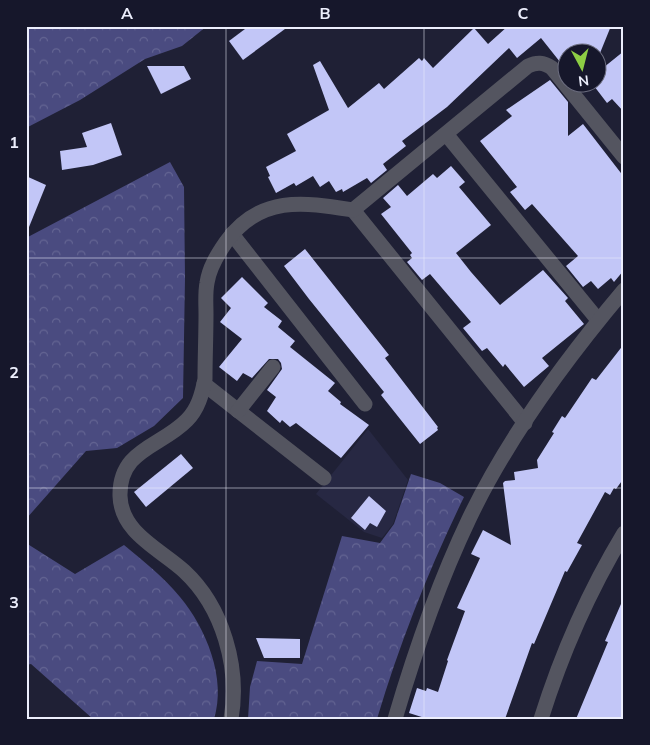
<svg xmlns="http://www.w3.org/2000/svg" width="650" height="745" font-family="Mulish,sans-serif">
	<defs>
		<pattern id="forest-crowns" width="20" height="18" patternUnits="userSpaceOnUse" patternTransform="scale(1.25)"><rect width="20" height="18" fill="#4a4b80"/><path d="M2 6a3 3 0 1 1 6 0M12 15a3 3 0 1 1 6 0" fill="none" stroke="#646593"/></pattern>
	</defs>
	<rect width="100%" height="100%" fill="#1f2035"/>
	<polygon fill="#272843" points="368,429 408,480 393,524 382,538 364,532 316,494"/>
	<g fill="url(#forest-crowns)">
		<polygon points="26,26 207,26 182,46 145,59 80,100 26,128"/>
		<polygon points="170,162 184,187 185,278 183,398 154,426 117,448 86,451 26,519 26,238"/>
		<path d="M411 474 440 483 464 497C429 569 400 642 377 719H248L250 687 257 661 302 664 342 536 380 543 394 524Z"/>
		<path d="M26 543 75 574 124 545C143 561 164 577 180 597 206 628 227 679 214 719H93L31 664 26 665Z"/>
	</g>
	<g fill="#c2c6f7">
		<polygon points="249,26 289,26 243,60 229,41"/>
		<polygon points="508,26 611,26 598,58 598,52 568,52 568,72 541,38 517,58 509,48 447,107 402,141 406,146 383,164 387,170 371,183 367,178 343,192 342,189 336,192 329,181 320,187 313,176 296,186 294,183 276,193 268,177 270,176 266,167 296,151 287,134 329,110 313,65 320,61 348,108 379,83 384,89 419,58 422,61 424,58 433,68 474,28 488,44"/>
		<polygon points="624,51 624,112 612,99 607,103 591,82 598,82 598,72"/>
		<polygon points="147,66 184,66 191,79 161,94"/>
		<polygon points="550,80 568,102 568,136 583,124 624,177 624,270 614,282 611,278 598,289 591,281 583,287 566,266 578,256 532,204 525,210 510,192 517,187 480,141 512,116 506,110"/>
		<polygon points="111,123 122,155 93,165 62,170 60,151 87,147 82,133"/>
		<polygon points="451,166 465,182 459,187 491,225 456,253 471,272 500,305 543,270 568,298 565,301 584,324 542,358 549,366 524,387 505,364 503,367 487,348 482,351 463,328 471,322 430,274 422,280 407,262 412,258 410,255 412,253 381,214 391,207 383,198 398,185 407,196 433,174 437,178"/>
		<polygon points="26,176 46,185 27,232 26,232"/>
		<polygon points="305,249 389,355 385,358 438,427 437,428 438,430 420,444 381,395 384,392 309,299 284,266"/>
		<polygon points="242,277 268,303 264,307 282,321 278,327 295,341 290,347 335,383 328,391 341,402 340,404 369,425 341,458 296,423 290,427 282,420 280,423 267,411 276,397 267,390 282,369 281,363 278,359 269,359 252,378 243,373 237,381 219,367 242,339 220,322 231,308 221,298"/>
		<polygon points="624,344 624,478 616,489 614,488 610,495 605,492 577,543 582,545 567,572 565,571 534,644 532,643 505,719 428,719 409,713 417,688 426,691 427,688 438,692 448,661 447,660 465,611 457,608 480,558 471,554 483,530 511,545 503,483 505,481 515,480 514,472 538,468 537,460 554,433 552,432 562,416 565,418 592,378 596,380"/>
		<polygon points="181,454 193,468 146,507 134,492"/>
		<polygon points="369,496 386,511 377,527 370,523 365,530 351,518"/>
		<polygon points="624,597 624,719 576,719 608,642 605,641"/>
		<polygon points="256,638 300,639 300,658 264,658"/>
	</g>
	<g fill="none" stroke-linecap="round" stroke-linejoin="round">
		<g stroke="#545560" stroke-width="15">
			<polyline points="446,134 598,320"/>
			<polyline points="353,210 525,423"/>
			<polyline points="232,234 365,404"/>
			<polyline points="204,384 324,478"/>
			<polyline points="238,411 273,367"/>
			<path d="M231 719C240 668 223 607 184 571 160 549 121 533 120 496 119 449 161 447 187 420 198 409 202 394 205 379 205 357 206 336 206 314 206 304 205 293 207 283 209 268 217 255 226 242 260 195 303 202 353 210L528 66C537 62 543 62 552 68L624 157"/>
			<path d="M395 719C415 651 438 584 469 519 508 437 565 360 624 290"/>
		</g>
		<path stroke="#545560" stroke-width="15" d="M541 719C561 655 589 591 624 533"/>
	</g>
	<path fill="none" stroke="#eceefc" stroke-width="1" stroke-opacity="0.55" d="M226 26V719M424 26V719M26 258H624M26 488H624"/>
	<rect width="650" height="745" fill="none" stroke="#16172b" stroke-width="55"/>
	<g transform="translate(582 68) rotate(173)"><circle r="24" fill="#16172b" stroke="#6c6d7f"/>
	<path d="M0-4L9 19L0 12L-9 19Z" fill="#8dce44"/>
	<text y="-8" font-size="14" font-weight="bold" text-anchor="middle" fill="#eceefc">N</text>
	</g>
	<rect x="28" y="28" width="594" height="690" fill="none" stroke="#eceefc" stroke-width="2"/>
	<g font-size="16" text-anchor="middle" font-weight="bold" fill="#eceefc">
		<text x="127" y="19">A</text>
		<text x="325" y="19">B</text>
		<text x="523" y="19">C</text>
		<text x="14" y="148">1</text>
		<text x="14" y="378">2</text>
		<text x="14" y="608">3</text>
	</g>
</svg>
